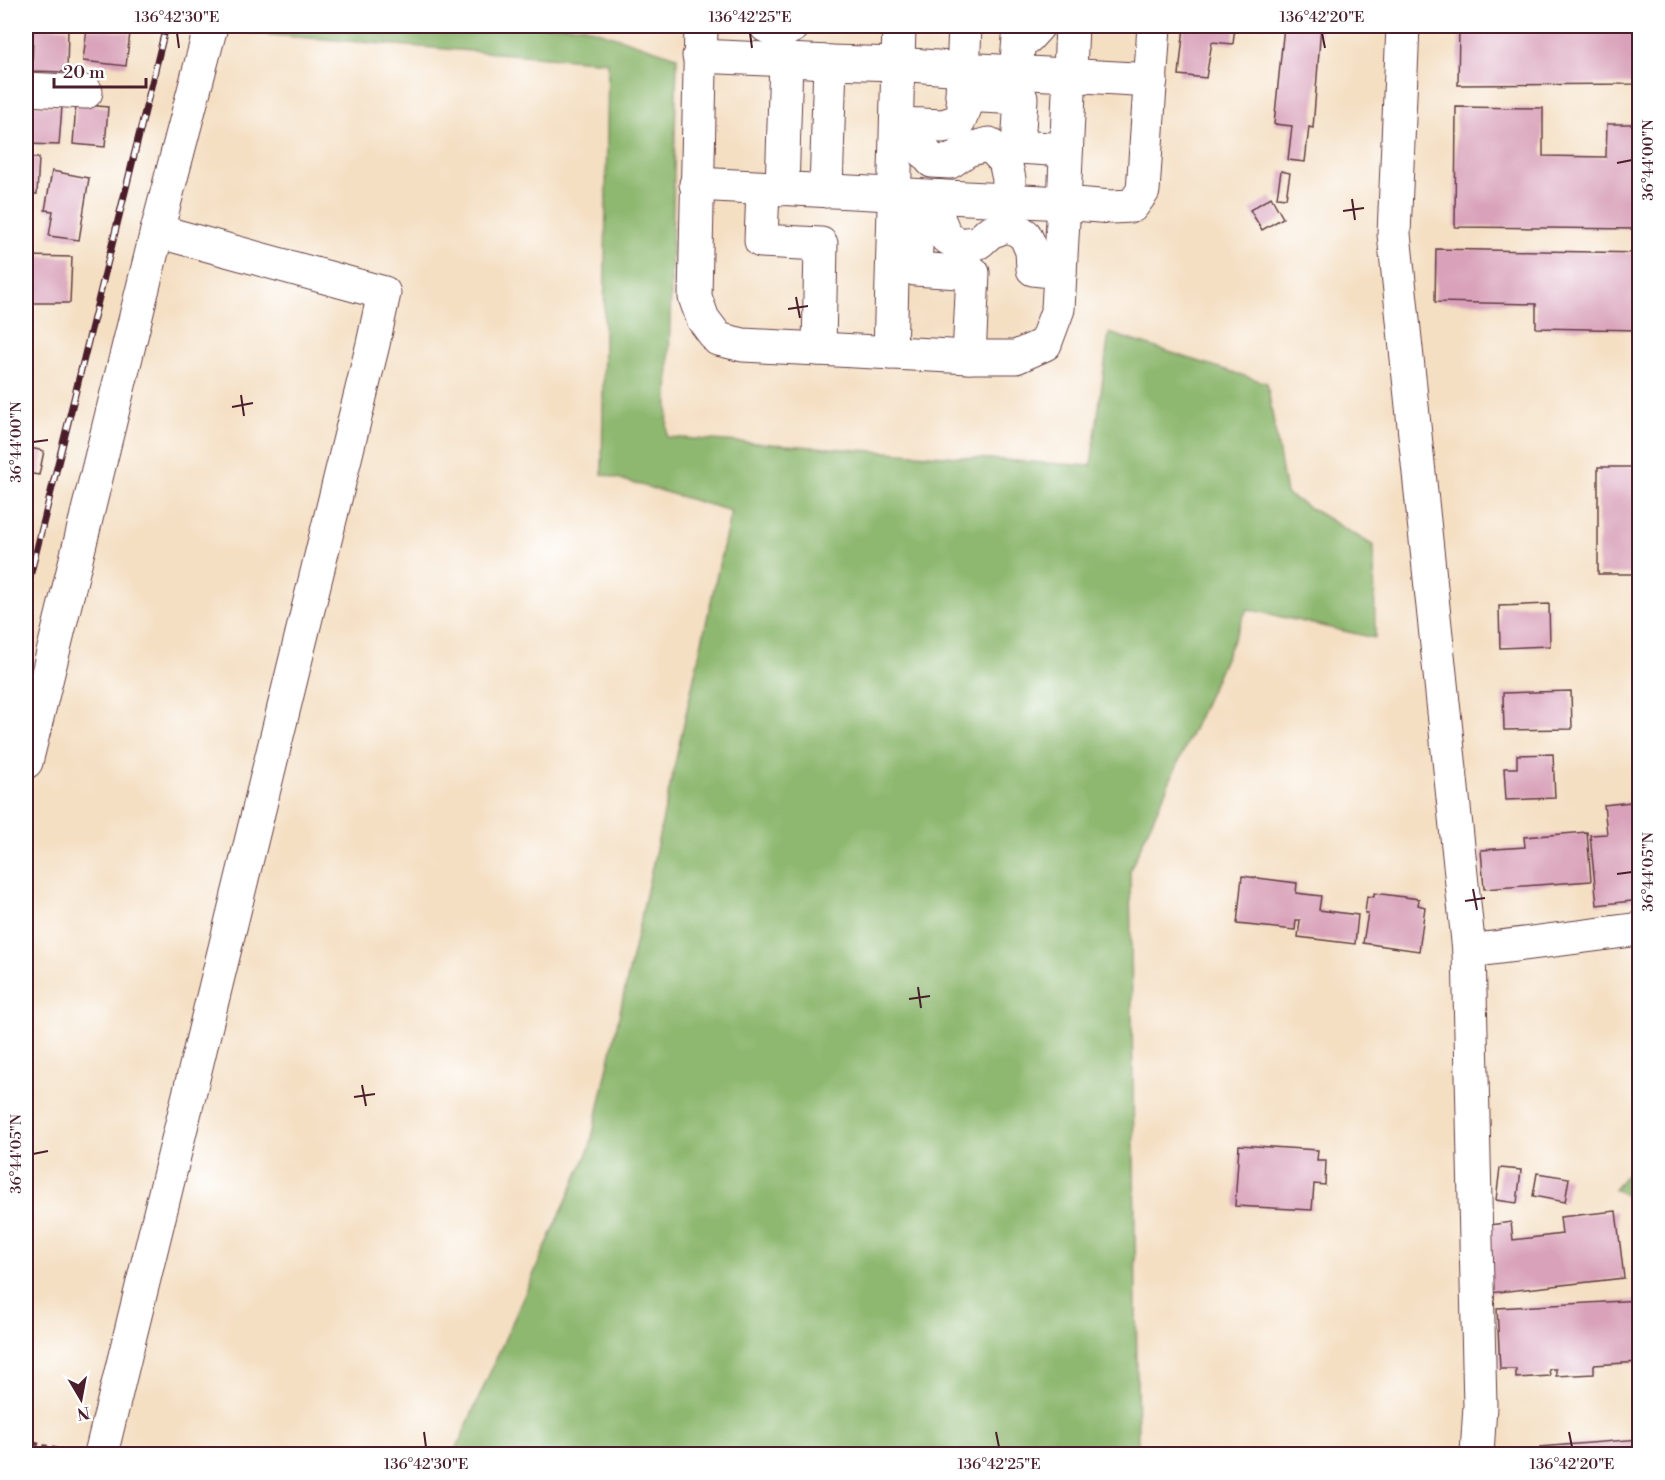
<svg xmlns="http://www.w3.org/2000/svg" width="1665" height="1480" font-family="'Libre Bodoni',serif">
	<rect width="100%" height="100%" fill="#fff"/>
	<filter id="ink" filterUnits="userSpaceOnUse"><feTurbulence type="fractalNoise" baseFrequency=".0167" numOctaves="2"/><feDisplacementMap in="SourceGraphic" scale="12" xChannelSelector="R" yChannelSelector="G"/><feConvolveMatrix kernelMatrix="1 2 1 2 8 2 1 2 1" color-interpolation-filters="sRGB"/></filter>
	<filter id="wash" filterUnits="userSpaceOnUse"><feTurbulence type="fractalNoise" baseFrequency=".008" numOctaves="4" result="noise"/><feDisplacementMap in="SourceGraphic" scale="24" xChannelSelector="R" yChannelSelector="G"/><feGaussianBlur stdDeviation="1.35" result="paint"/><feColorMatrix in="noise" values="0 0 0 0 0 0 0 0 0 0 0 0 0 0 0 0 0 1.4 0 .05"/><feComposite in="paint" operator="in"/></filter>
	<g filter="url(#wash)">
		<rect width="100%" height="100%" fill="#f4dfc3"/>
		<g fill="#8eb86f" stroke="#6c6c4d" stroke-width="1.5">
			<polygon points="251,26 582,26 677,57 667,437 1091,466 1109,333 1267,383 1286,494 1374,546 1375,638 1247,609 1130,870 1138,1446 1152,1454 454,1454 590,1147 731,511 602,474 608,62 249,33"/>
			<polygon points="1639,1159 1639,1230 1632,1199 1614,1189"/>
		</g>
		<g id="blocks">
			<g fill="#d9a2ba">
				<polygon points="1184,26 1235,26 1233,44 1212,42 1206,78 1179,75"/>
				<polygon points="1284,26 1321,26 1313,128 1309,127 1305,162 1288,160 1292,126 1274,124"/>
				<polygon points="1496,26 1640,26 1640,84 1458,85 1459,28 1496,29"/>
				<polygon points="33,27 68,28 67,72 32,71"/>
				<polygon points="87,28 130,33 126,66 83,61"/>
				<polygon points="26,104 62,106 59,145 26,144"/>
				<polygon points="76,104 108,107 105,147 73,144"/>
				<polygon points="1456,107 1543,108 1543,156 1606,157 1607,124 1640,124 1640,229 1455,227"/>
				<polygon points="26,157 39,158 37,194 26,194"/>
				<polygon points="52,171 89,178 79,240 49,236 53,211 45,210"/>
				<polygon points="1281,171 1290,173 1286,198 1277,197"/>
				<polygon points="1271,197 1283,218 1262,230 1250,210"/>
				<polygon points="1436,249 1640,253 1640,330 1536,328 1536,304 1435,302"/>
				<polygon points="26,256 72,257 70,303 26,303"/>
				<polygon points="26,447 44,451 39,475 26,473"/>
				<rect x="1598" y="467" width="42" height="107"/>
				<polygon points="1549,604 1550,646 1500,648 1499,606"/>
				<polygon points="1571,691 1572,729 1504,730 1503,693"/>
				<polygon points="1553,754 1555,798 1506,800 1504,768 1517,768 1517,755"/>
				<polygon points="1640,801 1640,900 1597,905 1590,835 1607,834 1604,805"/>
				<polygon points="1587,832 1591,881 1484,889 1481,850 1525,847 1524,837"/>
				<polygon points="1242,876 1297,883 1296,893 1321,896 1319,910 1358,915 1355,944 1298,937 1300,920 1296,920 1295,930 1237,924"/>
				<polygon points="1374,893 1419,899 1418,905 1425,907 1419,951 1363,943 1368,913 1365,913 1367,896 1374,897"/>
				<polygon points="1239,1145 1318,1150 1317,1160 1326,1160 1325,1185 1314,1184 1312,1210 1235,1206"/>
				<polygon points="1500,1168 1521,1170 1517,1203 1496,1200"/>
				<polygon points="1537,1173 1569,1178 1565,1202 1533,1196"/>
				<polygon points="1616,1211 1624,1278 1490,1293 1490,1225 1511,1222 1513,1240 1562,1234 1560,1217"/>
				<polygon points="1640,1300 1640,1362 1594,1365 1594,1374 1556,1376 1556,1369 1549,1369 1550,1376 1516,1378 1516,1369 1500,1369 1497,1308"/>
				<polygon points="1640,1439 1640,1454 1541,1454 1540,1447"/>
			</g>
		</g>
	</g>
	<g filter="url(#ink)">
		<use href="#blocks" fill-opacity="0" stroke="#643c42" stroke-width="1.5"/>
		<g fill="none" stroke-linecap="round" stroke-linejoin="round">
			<g stroke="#643c42" stroke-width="35">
				<g id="minor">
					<polyline points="701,26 695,297 703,319 718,339 743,345 969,357 1016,357 1045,344 1058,309 1064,203 1111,207 1132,206 1143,191 1154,26"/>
					<polyline points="766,26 781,32 793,26"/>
					<polyline points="965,26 962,95 1021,98 1018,147 1066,150"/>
					<polyline points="1403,26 1394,234 1469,951 1640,929"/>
					<polyline points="699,56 830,62 898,64 963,69 1151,80"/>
					<polyline points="1016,72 1019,38 1028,37 1038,26"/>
					<polyline points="26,89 86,92"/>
					<polyline points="898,124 943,126 959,121 965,108 962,95"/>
					<polyline points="921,125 922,149 932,161 950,162 967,150 989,144 1005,161 1009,179 1008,201"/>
					<polyline points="696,184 1064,203 1072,26"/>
					<polyline points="763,188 761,241 821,244 819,349"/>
					<polyline points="782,189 786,60"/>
					<polyline points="826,191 830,62"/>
					<polyline points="939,197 938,218 946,237 960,245 979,242 990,232 1009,225 1025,235 1032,251 1033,269 1060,272"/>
					<polyline points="917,224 915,269 973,273 969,357"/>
					<polyline points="890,353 899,26"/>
					<polyline points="26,762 157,231 211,26"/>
					<polyline points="1469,951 1480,1406 1477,1454"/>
					<polyline points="101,1454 373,344 384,293 157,231"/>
				</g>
			</g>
			<polyline stroke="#643c42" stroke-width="4" stroke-dasharray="4.5 4.5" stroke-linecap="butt" points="26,1441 69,1453"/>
			<use href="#minor" stroke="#fff" stroke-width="33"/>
			<g stroke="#4a1f2b" stroke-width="7">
				<polyline id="rail" points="26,593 166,26"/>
			</g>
			<use href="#rail" stroke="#fff" stroke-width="4.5" stroke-dasharray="14" stroke-linecap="butt"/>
		</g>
	</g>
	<path fill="none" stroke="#4a1f2b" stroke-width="2" d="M177 33 179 48M750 33 752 48M1322 33 1325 48M1617 163 1632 160M1352 199 1355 220M1343 211 1364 208M796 297 800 318M788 309 808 306M241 395 244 416M232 407 253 403M33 442 48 440M1617 874 1632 872M1473 889 1477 910M1465 901 1485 898M918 987 921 1008M909 999 930 996M362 1085 366 1106M354 1097 375 1094M33 1154 48 1151M424 1432 426 1447M996 1432 999 1447M1569 1432 1572 1447"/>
	<rect width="1665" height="1480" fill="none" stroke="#fff" stroke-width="66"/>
	<g transform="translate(81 1399) rotate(170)" stroke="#ffffff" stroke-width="4.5" paint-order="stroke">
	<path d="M0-4.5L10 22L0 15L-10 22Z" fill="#4a1f2b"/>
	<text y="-9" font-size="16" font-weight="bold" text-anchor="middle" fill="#4a1f2b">N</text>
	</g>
	<path d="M54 78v9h92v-9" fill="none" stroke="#4a1f2b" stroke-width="3"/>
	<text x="63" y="78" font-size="18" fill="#4a1f2b" stroke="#ffffff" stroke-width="4.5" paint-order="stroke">20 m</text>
	<rect x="33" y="33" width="1599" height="1414" fill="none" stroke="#4a1f2b" stroke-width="2"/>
	<g font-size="15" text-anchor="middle" fill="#4a1f2b">
		<text x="177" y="22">136°42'30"E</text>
		<text x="750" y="22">136°42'25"E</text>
		<text x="1322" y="22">136°42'20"E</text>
		<text transform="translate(1648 160) rotate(-90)" y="5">36°44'00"N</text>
		<text transform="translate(16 442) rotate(-90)" y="5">36°44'00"N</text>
		<text transform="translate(1648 872) rotate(-90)" y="5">36°44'05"N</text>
		<text transform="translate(16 1154) rotate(-90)" y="5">36°44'05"N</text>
		<text x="426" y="1469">136°42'30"E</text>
		<text x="999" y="1469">136°42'25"E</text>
		<text x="1572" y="1469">136°42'20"E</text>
	</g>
</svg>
